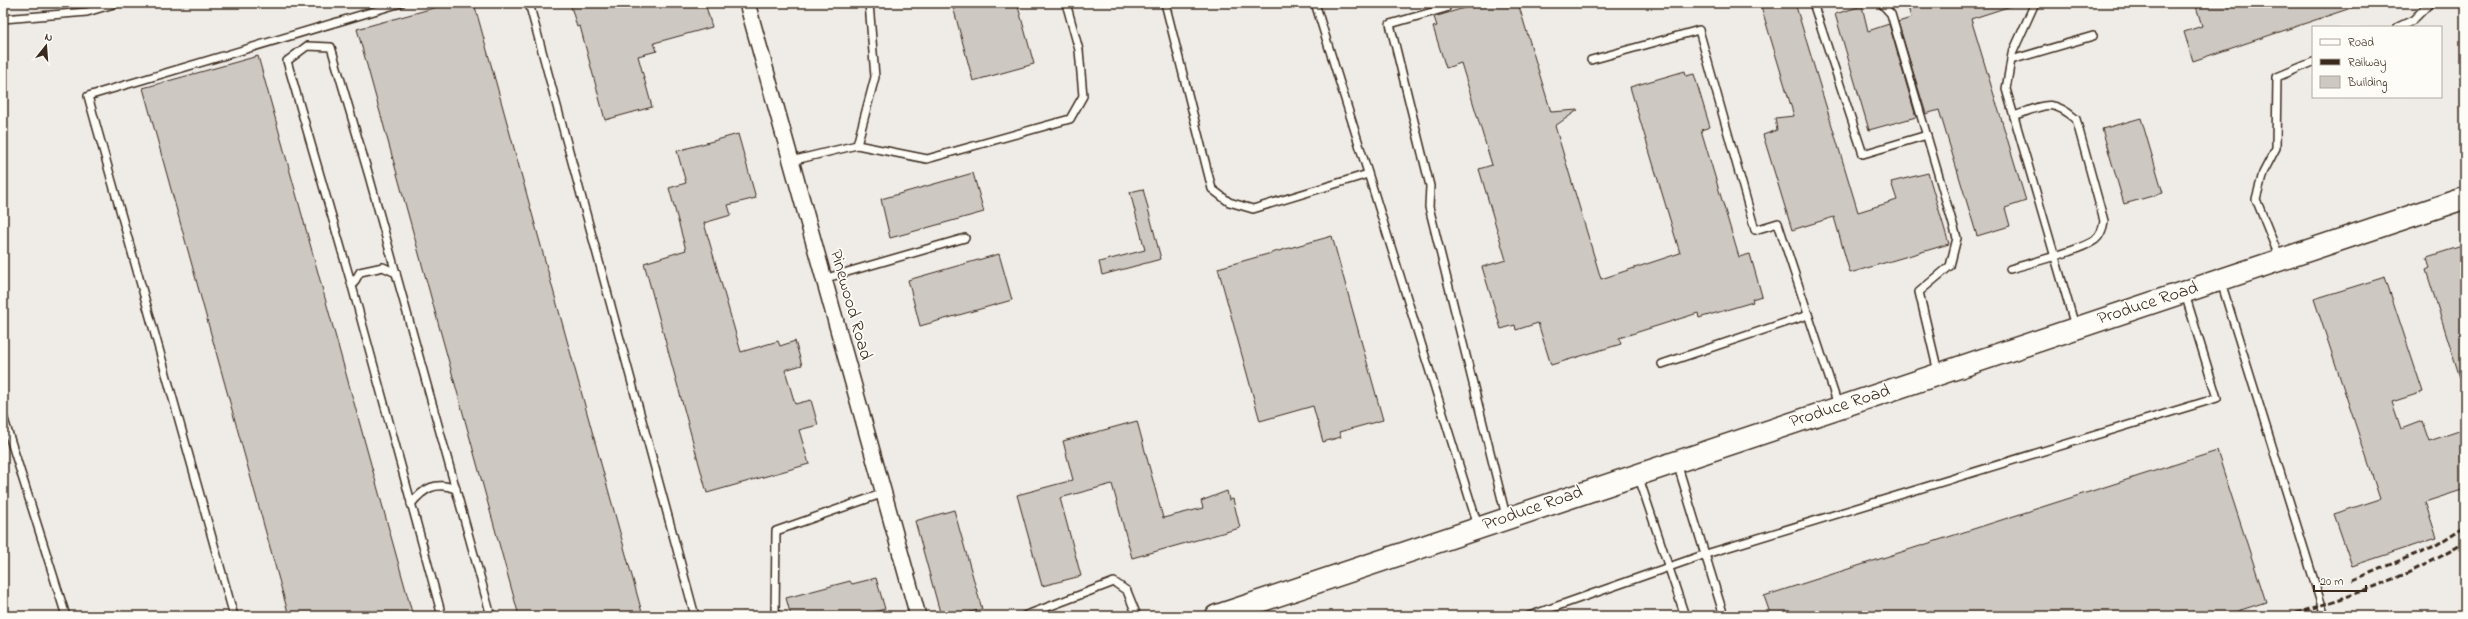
<svg xmlns="http://www.w3.org/2000/svg" width="2468" height="619" font-family="'Indie Flower',sans-serif">
	<rect width="100%" height="100%" fill="#fdfcf7"/>
	<filter id="ink" filterUnits="userSpaceOnUse"><feTurbulence type="fractalNoise" baseFrequency=".025" numOctaves="2"/><feDisplacementMap in="SourceGraphic" scale="8" xChannelSelector="R" yChannelSelector="G"/><feConvolveMatrix kernelMatrix="1 2 1 2 8 2 1 2 1" color-interpolation-filters="sRGB"/></filter>
	<g filter="url(#ink)">
		<path fill="#efece7" fill-rule="evenodd" d="M3 3H2465V616H3ZM2313 27H2441V97H2313Z"/>
		<g fill="#cdc8c2" stroke="#3b2a1e">
			<polygon points="452,3 474,3 643,616 519,616 357,29"/>
			<polygon points="570,3 705,3 712,27 654,43 657,51 638,56 652,107 605,120 580,26 577,27"/>
			<polygon points="952,3 1017,3 1034,64 973,81"/>
			<polygon points="1481,3 1518,3 1551,112 1578,110 1555,126 1601,279 1680,253 1630,87 1685,71 1686,76 1694,74 1710,127 1701,130 1739,257 1750,254 1762,296 1752,299 1753,302 1699,318 1698,313 1619,338 1621,344 1551,365 1538,323 1516,330 1515,325 1501,329 1482,267 1506,260 1479,169 1492,165 1461,63 1446,68 1433,27 1437,26 1434,17"/>
			<polygon points="1760,3 1795,3 1858,212 1897,200 1891,182 1928,173 1949,244 1850,273 1834,217 1792,230 1763,135 1777,130 1775,118 1794,116"/>
			<polygon points="1907,3 2011,3 2011,6 1971,19 2026,201 2005,208 2010,226 1977,236 1939,110 1926,114 1898,22 1911,18"/>
			<polygon points="2195,3 2357,3 2357,6 2193,61 2184,32 2202,26"/>
			<polygon points="1862,6 1868,31 1889,24 1916,117 1869,130 1835,14"/>
			<polygon points="258,56 413,616 289,616 143,88"/>
			<polygon points="2141,118 2163,193 2124,204 2102,129"/>
			<polygon points="738,134 756,198 728,205 731,215 704,223 741,352 778,341 780,346 795,341 802,365 785,370 795,404 811,400 818,425 799,430 809,464 707,493 644,263 686,250 669,188 686,183 677,151"/>
			<polygon points="973,173 984,212 890,238 881,199"/>
			<polygon points="1143,189 1161,259 1102,275 1099,262 1145,250 1130,192"/>
			<polygon points="1332,236 1383,420 1339,432 1341,437 1323,442 1313,406 1260,421 1218,268"/>
			<polygon points="2465,245 2465,383 2462,384 2426,270 2430,268 2427,257"/>
			<polygon points="999,254 1012,300 920,326 908,280"/>
			<polygon points="2385,277 2423,392 2392,402 2401,429 2422,421 2429,441 2465,429 2465,489 2425,502 2437,538 2352,566 2334,514 2380,499 2314,299"/>
			<polygon points="1137,421 1163,518 1203,508 1201,501 1227,491 1229,500 1233,499 1240,528 1132,558 1112,484 1060,498 1081,576 1042,586 1017,495 1073,480 1063,441"/>
			<polygon points="2217,451 2266,602 2222,616 1771,616 1764,596"/>
			<polygon points="954,510 982,609 956,616 941,616 915,521"/>
			<polygon points="876,578 885,609 858,616 791,616 786,598 850,581 852,584"/>
		</g>
		<g fill="none" stroke-linecap="round" stroke-linejoin="round">
			<g stroke="#3b2a1e" stroke-width="10">
				<g id="lane">
					<polyline points="529,3 695,616"/>
					<polyline points="1165,3 1212,189 1229,202 1253,209 1368,174"/>
					<polyline points="1315,3 1478,526"/>
					<polyline points="1813,3 1863,154 1927,135"/>
					<polyline points="1881,3 1891,14 1957,238 1950,266 1919,292 1938,372"/>
					<polyline points="2035,3 2012,54 2006,89 2075,326"/>
					<polyline points="1446,8 1390,24 1430,186 1429,207 1506,516"/>
					<polyline points="3,19 87,12 117,3"/>
					<polyline points="2398,27 2413,20 2430,3"/>
					<polyline points="1591,60 1699,30 1755,230 1778,223 1838,405"/>
					<polyline points="2011,60 2093,36"/>
					<polyline points="857,145 875,77 869,3"/>
					<polyline points="791,161 857,145 927,159 1070,119 1083,96 1079,50 1066,3"/>
					<polyline points="2280,259 2256,199 2263,173 2276,148 2277,77 2313,62"/>
					<path d="M2010 269C2030 263 2080 251 2095 240 2101 235 2103 229 2104 221L2076 119C2050 97 2043 106 2014 116"/>
					<polyline points="823,279 965,238"/>
					<polyline points="2221,282 2325,616"/>
					<polyline points="352,286 360,272 383,267 396,273"/>
					<polyline points="1662,364 1808,315"/>
					<polyline points="3,416 66,616"/>
					<polyline points="1677,463 1724,616"/>
					<polyline points="1638,475 1685,616"/>
					<path d="M411 504C424 488 436 481 456 489"/>
					<polyline points="234,616 88,96 401,3"/>
					<polyline points="442,616 352,286 287,61 307,46 331,47 369,176 491,616"/>
					<polyline points="775,616 776,531 884,493"/>
					<polyline points="1024,616 1114,582 1127,591 1137,616"/>
					<polyline points="1529,616 1706,554 2217,398 2185,294"/>
				</g>
			</g>
			<g stroke="#3b2a1e" stroke-width="18">
				<polyline id="street" points="747,3 918,616"/>
			</g>
			<g stroke="#3b2a1e" stroke-width="24">
				<polyline id="secondary" points="1216,616 2465,198"/>
			</g>
			<use href="#lane" stroke="#fdfcf7" stroke-width="7"/>
			<use href="#street" stroke="#fdfcf7" stroke-width="15"/>
			<use href="#secondary" stroke="#fdfcf7" stroke-width="21"/>
			<g stroke="#3b2a1e" stroke-width="3" stroke-dasharray="6 3" stroke-linecap="butt">
				<polyline points="2353,580 2435,546 2465,526"/>
				<path d="M2287 616C2348 597 2411 577 2465 542"/>
			</g>
		</g>
	</g>
	<g text-anchor="middle" dominant-baseline="central" stroke-width="3.5" stroke-linejoin="round" paint-order="stroke">
		<g font-size="18" fill="#3b2a1e" stroke="#fdfcf7">
			<text transform="translate(2148 304) rotate(-18)">Produce Road</text>
			<text transform="translate(850 305) rotate(74)">Pinewood Road</text>
			<text transform="translate(1840 407) rotate(-18)">Produce Road</text>
			<text transform="translate(1533 509) rotate(-19)">Produce Road</text>
		</g>
	</g>
	<rect width="2468" height="619" fill="none" stroke="#fdfcf7" stroke-width="16"/>
	<rect x="8" y="8" width="2452" height="603" fill="none" stroke="#3b2a1e" stroke-width="1.5" filter="url(#ink)"/>
	<rect x="2312" y="26" width="130" height="72" fill="#fdfcf7" stroke="#afa8a0"/>
	<rect x="2320" y="39" width="20" height="6" fill="#fdfcf7" stroke="#afa8a0"/>
	<text x="2348" y="46" font-size="12" fill="#3b2a1e">Road</text>
	<rect x="2320" y="59" width="20" height="6" fill="#3b2a1e" stroke="#afa8a0"/>
	<text x="2348" y="66" font-size="12" fill="#3b2a1e">Railway</text>
	<rect x="2320" y="76" width="20" height="12" fill="#cdc8c2" stroke="#afa8a0"/>
	<text x="2348" y="86" font-size="12" fill="#3b2a1e">Building</text>
	<g transform="translate(46 46) rotate(17)" stroke="#fdfcf7" stroke-width="3" paint-order="stroke">
	<path d="M0-3L7 15L0 10L-7 15Z" fill="#3b2a1e"/>
	<text y="-6" font-size="11" font-weight="bold" text-anchor="middle" fill="#3b2a1e">N</text>
	</g>
	<path d="M2314 585v6h52v-6" fill="none" stroke="#3b2a1e" stroke-width="2"/>
	<text x="2320" y="585" font-size="12" fill="#3b2a1e" stroke="#fdfcf7" stroke-width="3" paint-order="stroke">20 m</text>
</svg>
